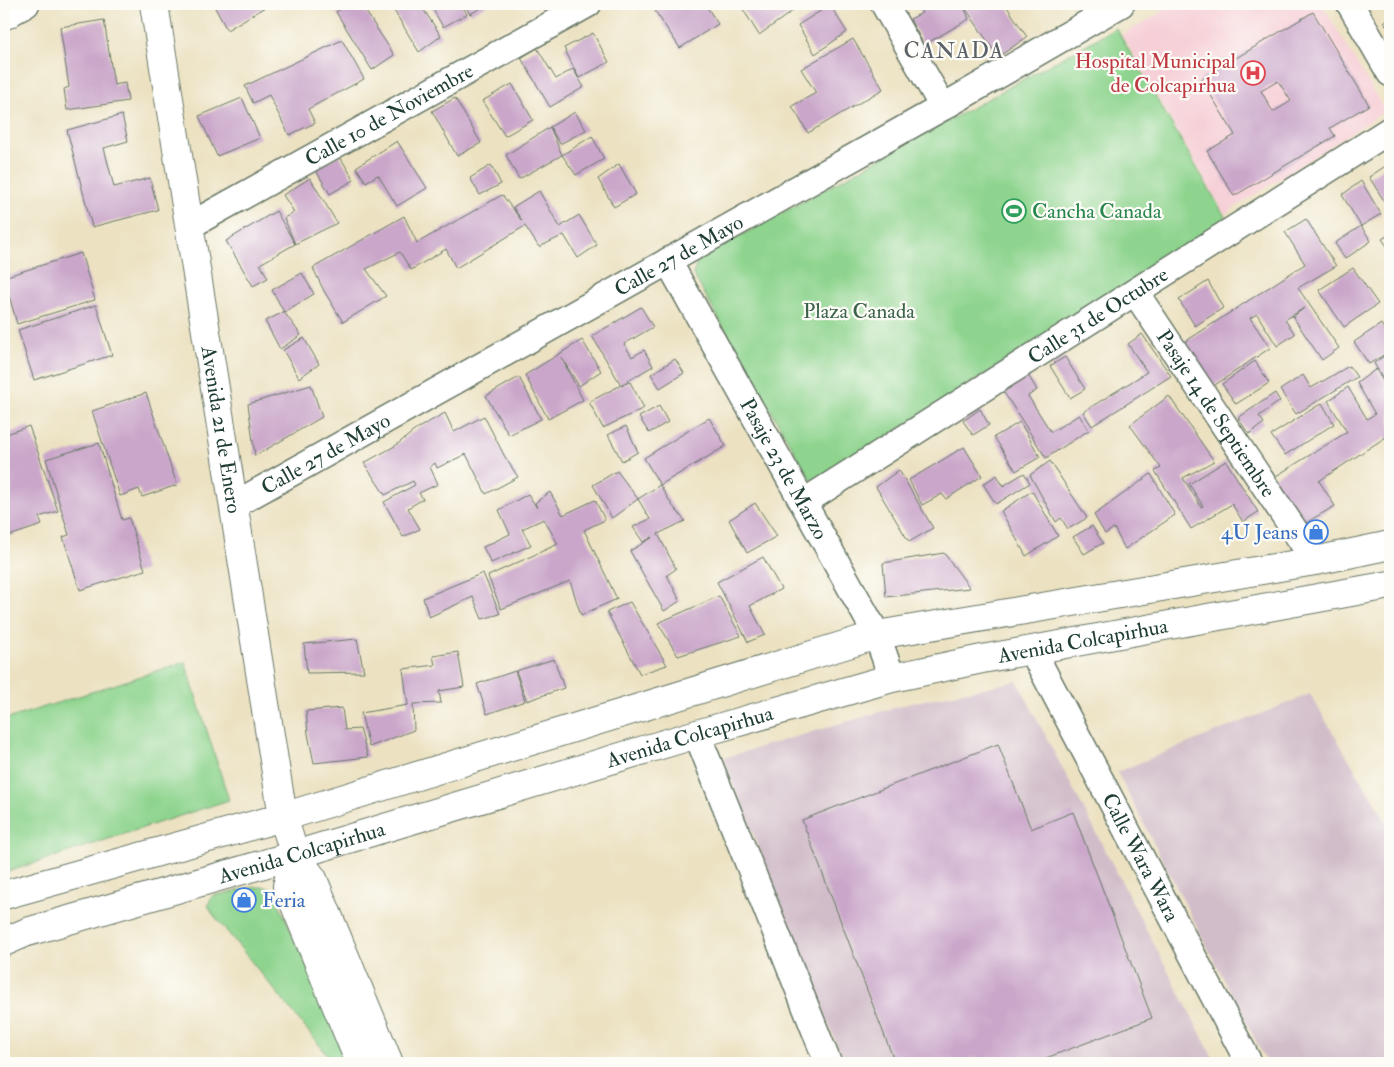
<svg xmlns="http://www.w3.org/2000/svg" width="1394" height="1067" font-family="'IM FELL Double Pica',serif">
	<rect width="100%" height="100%" fill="#fdfcf7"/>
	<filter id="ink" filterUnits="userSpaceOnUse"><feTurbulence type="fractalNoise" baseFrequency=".02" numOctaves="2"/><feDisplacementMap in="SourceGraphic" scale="10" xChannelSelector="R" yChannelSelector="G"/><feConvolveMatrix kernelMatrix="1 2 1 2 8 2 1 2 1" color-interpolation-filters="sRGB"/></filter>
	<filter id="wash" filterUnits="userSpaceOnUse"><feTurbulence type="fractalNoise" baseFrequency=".0096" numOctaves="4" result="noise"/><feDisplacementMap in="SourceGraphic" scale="20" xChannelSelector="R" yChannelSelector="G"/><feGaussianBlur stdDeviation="1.12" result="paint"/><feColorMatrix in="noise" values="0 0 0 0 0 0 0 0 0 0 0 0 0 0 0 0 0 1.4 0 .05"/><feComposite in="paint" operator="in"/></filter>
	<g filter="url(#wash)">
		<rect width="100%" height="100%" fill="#ece2c2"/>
		<polygon fill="#f6cfd7" points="1176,4 1322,4 1385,111 1225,214 1122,35"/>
		<g fill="#d1bdc9">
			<polygon points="1017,681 1216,1063 844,1063 723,758 911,703"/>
			<polygon points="1310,694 1390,828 1390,1061 1385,1063 1267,1063 1117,772"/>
		</g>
		<g fill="#8ed48e" stroke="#568861">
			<polygon points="1116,28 1227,220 816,482 809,477 693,274 697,263 704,256"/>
			<polygon points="185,662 229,800 4,873 4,720"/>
			<polygon points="256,887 265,887 273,890 347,1058 346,1063 334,1063 212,913 208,905 212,896"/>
		</g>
		<g id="blocks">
			<g fill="#caa7ca" fill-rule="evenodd">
				<polygon points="213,4 270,4 227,30"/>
				<polygon points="348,4 361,4 394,55 372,70 336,12"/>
				<polygon points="390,4 420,4 441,36 419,52"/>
				<polygon points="430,4 461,4 467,14 443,27"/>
				<polygon points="464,4 489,4 470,14"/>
				<polygon points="667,4 705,4 718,24 680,48 655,11"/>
				<polygon points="745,4 800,4 801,5 759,35 741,6"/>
				<polygon points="916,4 938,4 939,6 944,4 963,4 969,19 924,45 910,19 922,13"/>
				<polygon points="974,4 1005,4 1027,37 998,57 966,9"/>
				<polygon points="830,5 847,32 815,54 798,25"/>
				<path d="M1313 12 1369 105 1330 128 1335 136 1234 196 1207 151 1235 135 1201 79ZM1278 81 1291 101 1273 112 1261 91Z"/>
				<polygon points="1390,18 1390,31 1384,22"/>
				<polygon points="104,20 114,85 125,83 128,101 67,110 64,89 69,87 60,27"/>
				<polygon points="593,33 609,62 579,78 564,48"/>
				<polygon points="853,39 883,89 808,133 792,106 816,93 801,69"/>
				<polygon points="342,40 364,79 308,109 315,123 289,135 269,95 253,103 245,86"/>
				<polygon points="537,48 556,79 573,69 584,87 550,107 521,58"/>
				<polygon points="512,84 533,120 505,136 482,101"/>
				<polygon points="242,98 260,138 217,156 199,116"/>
				<polygon points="455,98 481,143 457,156 432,111"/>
				<polygon points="575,112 586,130 560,144 550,127 562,155 519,179 506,155 550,127"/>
				<polygon points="122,115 128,141 104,148 114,187 150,178 158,210 92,227 67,130"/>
				<polygon points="592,136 604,159 576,175 562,155"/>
				<polygon points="397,141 427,188 397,206 378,175 366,182 356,167"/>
				<polygon points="339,155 354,180 330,194 315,169"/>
				<polygon points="1390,163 1390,210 1369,177"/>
				<polygon points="619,164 636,194 614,207 598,179"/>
				<polygon points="491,165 501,184 480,195 470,178"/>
				<polygon points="310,178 337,223 295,244 260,264 268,278 253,286 226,241 276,211 295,244 284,218 294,212 283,195"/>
				<polygon points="1361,181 1381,214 1361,226 1342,195"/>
				<polygon points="539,191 560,227 579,215 597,245 578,258 564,235 539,247 525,226 456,268 446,249 411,270 400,252 366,269 386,296 343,322 324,291 313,268 404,216 417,243 502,195 522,221 513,207"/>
				<polygon points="1306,219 1336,266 1298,288 1339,348 1322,360 1293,317 1304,308 1285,320 1295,334 1277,346 1257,314 1250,318 1270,348 1209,389 1188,357 1193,354 1183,343 1305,264 1285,232"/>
				<polygon points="1361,226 1371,241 1345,259 1335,243"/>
				<polygon points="1390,234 1390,250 1382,239"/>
				<polygon points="81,253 95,300 17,324 4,277"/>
				<polygon points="1353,268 1378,304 1344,327 1319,290"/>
				<polygon points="302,273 314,294 284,312 301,335 280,349 265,321 284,312 272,290"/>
				<polygon points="1208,281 1223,308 1195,326 1179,300"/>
				<polygon points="96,305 112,355 34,380 18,330"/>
				<polygon points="641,307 653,327 624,344 632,357 644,350 653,366 621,385 630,382 644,408 603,428 589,402 621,385 592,336"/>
				<polygon points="1381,324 1390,338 1390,351 1369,364 1354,342"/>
				<polygon points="1142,334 1171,376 1092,426 1083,412 1147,372 1128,344"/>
				<polygon points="304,338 319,364 299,378 283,350"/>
				<polygon points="582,340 601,371 579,386 561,357 583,400 548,419 525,375"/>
				<polygon points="1390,352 1390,391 1374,363"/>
				<polygon points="1065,357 1085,389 1070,398 1050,366"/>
				<polygon points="675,359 684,373 660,388 651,374"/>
				<polygon points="1255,361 1269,383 1236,404 1222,384"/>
				<polygon points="1349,366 1357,377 1296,414 1280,390 1303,375 1311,388"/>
				<polygon points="1376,369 1390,392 1390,443 1386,437 1319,481 1335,506 1300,526 1268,481 1347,432 1328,401 1348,387 1367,419 1375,414 1357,383"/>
				<polygon points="1028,375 1037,390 1028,396 1051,432 1079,415 1089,430 1046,458 1003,391"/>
				<polygon points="519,377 541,419 509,435 486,396"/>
				<polygon points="311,385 322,417 255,456 248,404"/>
				<polygon points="146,393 177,485 142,497 139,489 120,496 92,411"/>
				<polygon points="1275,393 1280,401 1259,416 1264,423 1249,434 1238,418"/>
				<polygon points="1169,396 1214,461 1183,478 1201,507 1203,506 1189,484 1226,461 1258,512 1243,522 1232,504 1191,529 1155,471 1161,468 1130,425"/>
				<polygon points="1322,403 1334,424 1285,455 1271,435"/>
				<polygon points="659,406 668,422 649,433 639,417"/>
				<polygon points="980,409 989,425 973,435 963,421"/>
				<polygon points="445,413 454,432 484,416 505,457 518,477 486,494 466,454 437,468 435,463 430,467 438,484 419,493 423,499 408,508 420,529 403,537 384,502 415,485 413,481 385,495 364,463 395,446 418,428"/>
				<polygon points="709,418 726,446 660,485 644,458"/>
				<polygon points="1020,422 1040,457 1016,471 994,437"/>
				<polygon points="29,426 58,511 39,517 42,525 6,537 4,529 4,435"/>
				<polygon points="626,426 638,452 622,461 608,435"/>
				<polygon points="99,443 122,520 129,518 145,570 80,590 63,537 69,535 46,459"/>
				<polygon points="964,447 982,476 946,499 942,494 922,505 909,480"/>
				<polygon points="1050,461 1087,518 1068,529 1061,518 1056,522 1030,475"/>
				<polygon points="899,470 933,528 909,542 876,487"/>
				<polygon points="617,471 638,499 660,485 672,505 685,521 658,534 676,569 667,575 680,601 664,611 630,551 653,537 643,542 633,527 650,519 638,499 612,518 593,485"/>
				<polygon points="1024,473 1030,483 996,504 983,484 997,475 1003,486"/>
				<polygon points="1151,474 1175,515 1125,549 1114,528 1105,534 1094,515"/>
				<polygon points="1032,491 1058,536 1026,556 1001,511"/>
				<polygon points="550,492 563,515 595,500 605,520 584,530 617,599 581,615 570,581 501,609 488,576 558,544 544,519 522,529 531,545 491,563 483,547 510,534 499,510 528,494 537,508 535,503"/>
				<polygon points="755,503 777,536 747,553 729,520"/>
				<polygon points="1092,526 1103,543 1084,554 1073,537"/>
				<polygon points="944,553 970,588 886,597 883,563"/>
				<polygon points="763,557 781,589 750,606 765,635 748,642 717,582"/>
				<polygon points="483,573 500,614 482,619 473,597 429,617 423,598"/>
				<polygon points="719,596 741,636 678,656 658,623"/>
				<polygon points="630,602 667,665 640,674 607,612"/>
				<polygon points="357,639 364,672 307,673 304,644"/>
				<polygon points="458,652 464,687 439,691 441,703 413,704 414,730 369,747 361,713 408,705 403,669 435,665 433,656"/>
				<polygon points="554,659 564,688 527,701 516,671"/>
				<polygon points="515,671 525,701 487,714 477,684"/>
				<polygon points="342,708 345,730 360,729 368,757 314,763 308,734 306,711"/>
				<polygon points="998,744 1031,829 1073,812 1152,1018 1046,1058 1048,1063 979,1063 976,1056 957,1063 895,1063 802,820"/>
			</g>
		</g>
	</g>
	<g filter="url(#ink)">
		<use href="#blocks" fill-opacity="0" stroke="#677766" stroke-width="1"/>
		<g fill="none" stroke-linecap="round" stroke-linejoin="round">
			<g stroke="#677766" stroke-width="29">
				<g id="minor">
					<polyline points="884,4 943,107"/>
					<polyline points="1350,4 1390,73"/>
					<polyline points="4,16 26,4"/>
					<path id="s1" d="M189 226 588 4"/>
					<path id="s2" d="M668 261 877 635 892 678"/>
					<path id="s3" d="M1135 292 1315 561"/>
					<path id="s4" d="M804 502 1390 130"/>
					<path id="s5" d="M234 505 943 107 1121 4"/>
					<path id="s6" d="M1032 650 1249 1063"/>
					<polyline points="697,734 828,1063"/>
				</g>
			</g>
			<g stroke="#677766" stroke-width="30">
				<g id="tertiary">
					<polyline points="295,855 313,879 389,1063"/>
					<polyline points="295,855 287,886 360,1063"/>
				</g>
			</g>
			<g stroke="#677766" stroke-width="30">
				<g id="secondary">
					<path id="s7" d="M154 4 283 817 295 855"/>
				</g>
			</g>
			<g stroke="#677766" stroke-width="30">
				<g id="primary">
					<polyline points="4,895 283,817 877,635 1315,561 1390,545"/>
					<path id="s8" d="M4 942 27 932 295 855 697 734 892 678 982 659 1390 585"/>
				</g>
			</g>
			<g stroke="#677766" stroke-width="30">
				<polyline id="trunk" points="4,15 8,14"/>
			</g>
			<use href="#minor" stroke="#fff" stroke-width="26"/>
			<use href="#tertiary" stroke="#fff" stroke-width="28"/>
			<use href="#secondary" stroke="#fff" stroke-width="28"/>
			<use href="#primary" stroke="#fff" stroke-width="28"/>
			<use href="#trunk" stroke="#fff" stroke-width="28"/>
		</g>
	</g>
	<defs>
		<g id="hospital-ring" transform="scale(1.25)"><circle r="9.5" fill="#fdfcf7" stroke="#e0444e" stroke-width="1.5"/><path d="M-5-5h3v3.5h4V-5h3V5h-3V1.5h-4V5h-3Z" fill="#e0444e"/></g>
		<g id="stadium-ring" transform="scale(1.25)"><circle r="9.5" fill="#fdfcf7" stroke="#2e9e5b" stroke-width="1.5"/><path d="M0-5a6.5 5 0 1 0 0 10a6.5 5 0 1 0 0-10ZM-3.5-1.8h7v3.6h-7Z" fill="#2e9e5b"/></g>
		<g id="shop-ring" transform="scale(1.25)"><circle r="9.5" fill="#fdfcf7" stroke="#3f7fe0" stroke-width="1.5"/><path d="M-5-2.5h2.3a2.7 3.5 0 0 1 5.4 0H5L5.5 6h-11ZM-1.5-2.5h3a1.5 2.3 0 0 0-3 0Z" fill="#3f7fe0"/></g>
	</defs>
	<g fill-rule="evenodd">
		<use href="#hospital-ring" x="1253" y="73"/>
		<use href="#stadium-ring" x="1014" y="211"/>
		<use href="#shop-ring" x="1316" y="532"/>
		<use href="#shop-ring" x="244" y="900"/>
	</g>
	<g text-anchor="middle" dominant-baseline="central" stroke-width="4.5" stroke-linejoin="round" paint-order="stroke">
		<g font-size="21" fill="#be3a42" stroke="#fdfcf7" text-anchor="end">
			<text x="1236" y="61">Hospital Municipal<tspan x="1236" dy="24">de Colcapirhua</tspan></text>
		</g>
		<g font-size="21" fill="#1f3d34" stroke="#fdfcf7">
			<text stroke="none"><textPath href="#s1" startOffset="229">Calle 10 de Noviembre</textPath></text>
			<text stroke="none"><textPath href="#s5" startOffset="510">Calle 27 de Mayo</textPath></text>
			<text stroke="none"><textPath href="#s4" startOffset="348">Calle 31 de Octubre</textPath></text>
			<text stroke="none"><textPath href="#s3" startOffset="146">Pasaje 14 de Septiembre</textPath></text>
			<text stroke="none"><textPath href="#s7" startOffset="431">Avenida 21 de Enero</textPath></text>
			<text stroke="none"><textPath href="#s5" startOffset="105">Calle 27 de Mayo</textPath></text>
			<text stroke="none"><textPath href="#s2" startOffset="238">Pasaje 23 de Marzo</textPath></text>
			<text stroke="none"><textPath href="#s8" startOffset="1121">Avenida Colcapirhua</textPath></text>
			<text stroke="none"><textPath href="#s8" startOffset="716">Avenida Colcapirhua</textPath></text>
			<text stroke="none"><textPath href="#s8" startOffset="311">Avenida Colcapirhua</textPath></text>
			<text stroke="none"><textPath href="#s6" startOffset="234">Calle Wara Wara</textPath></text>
		</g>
		<g font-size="21" fill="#27864d" stroke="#fdfcf7" text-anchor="start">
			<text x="1032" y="211">Cancha Canada</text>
		</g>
		<g font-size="21" fill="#3b634a" stroke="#fdfcf7">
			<text x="859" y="311">Plaza Canada</text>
		</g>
		<g font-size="21" fill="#366cbe" stroke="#fdfcf7" text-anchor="end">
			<text x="1298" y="532">4U Jeans</text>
			<text x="262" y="900" text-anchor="start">Feria</text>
		</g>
		<g font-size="22" letter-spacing="1" fill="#5b6268" stroke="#fdfcf7">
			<text x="954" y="51">CANADA</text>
		</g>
	</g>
	<rect width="1394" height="1067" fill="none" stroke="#fdfcf7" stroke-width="20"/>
</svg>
